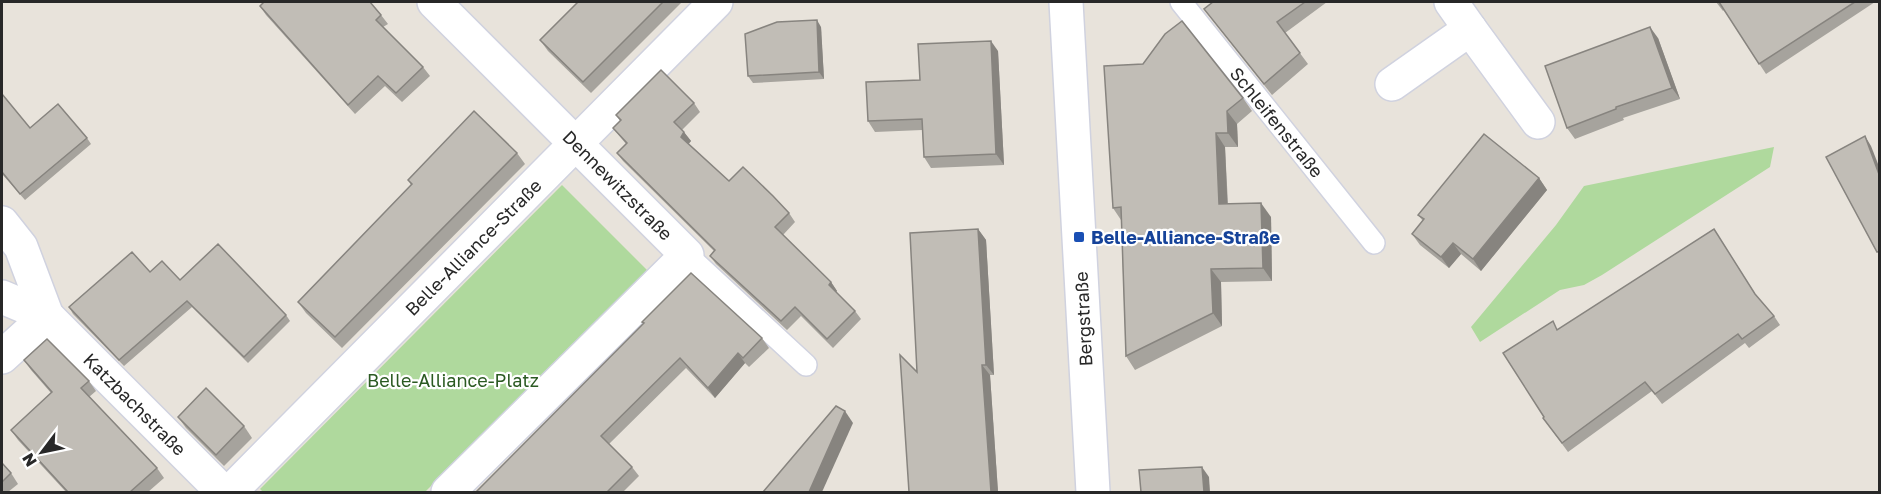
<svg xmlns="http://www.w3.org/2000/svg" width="1881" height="494" font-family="'Golos Text',sans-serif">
	<rect width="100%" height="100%" fill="#e8e3db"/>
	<g fill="#afd99d">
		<polygon points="1774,147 1770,167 1602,275 1584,285 1560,290 1480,342 1471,327 1556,225 1584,186"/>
		<polygon points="562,185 647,270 425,492 263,492 260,489"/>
	</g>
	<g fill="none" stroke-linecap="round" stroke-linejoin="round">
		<g stroke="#d0d2df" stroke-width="24">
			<g id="service">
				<polyline points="1181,2 1374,243"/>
				<polyline points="687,255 806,365"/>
			</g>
		</g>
		<g stroke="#d0d2df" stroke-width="36">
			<g id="minor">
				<polyline points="434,2 687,255 448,492"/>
				<polyline points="1470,29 1538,122"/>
				<polyline points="1392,84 1470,29 1451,2"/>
				<polyline points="2,223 21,247 47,316"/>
				<polyline points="2,297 47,316 223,492"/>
				<polyline points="2,357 47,316"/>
				<polyline points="230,492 716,2"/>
			</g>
		</g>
		<g stroke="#d0d2df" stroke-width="36">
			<polyline id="tertiary" points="1066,2 1093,492"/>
		</g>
		<use href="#service" stroke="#fff" stroke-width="21"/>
		<use href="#minor" stroke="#fff" stroke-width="33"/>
		<use href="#tertiary" stroke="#fff" stroke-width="33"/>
	</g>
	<g fill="#a6a39d">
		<polygon points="578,2 682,2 591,93 548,51 540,40"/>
		<polygon points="1213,2 1327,2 1285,33 1308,64 1272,95 1204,9"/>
		<polygon points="1716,2 1875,2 1766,74 1724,10 1723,11"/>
		<polygon points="260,6 381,15 388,24 383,27 423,67 430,76 402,102 385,86 355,114 266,15"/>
		<polygon points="821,27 824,79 753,83 748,76"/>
		<polygon points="1658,38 1680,99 1623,118 1624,120 1575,139 1567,128"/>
		<polygon points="998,51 1004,165 931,168 924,157 922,130 875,132 868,121 920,80"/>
		<polygon points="1143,64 1243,98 1252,111 1237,124 1238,147 1225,147 1228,204 1271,217 1272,281 1221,282 1222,326 1135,370 1126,356 1121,220 1113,208"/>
		<polygon points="2,94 30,128 87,138 91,144 25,200 2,174"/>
		<polygon points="694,103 700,112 682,130 691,141 688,144 729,181 789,213 795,222 783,235 831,282 837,291 836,292 855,311 861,319 833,348 801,316 787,330 716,264 710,256 714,251 623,161 617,153 626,144 613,128 620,121 616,115"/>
		<polygon points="517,153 525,164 342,348 306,313 298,302 411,185 408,180"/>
		<polygon points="1539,178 1547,190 1481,271 1461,254 1449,268 1420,245 1412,234 1423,221 1418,215"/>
		<polygon points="978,229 986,240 994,375 990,375 998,492 909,492 917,372"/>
		<polygon points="1714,229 1757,297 1774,316 1780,325 1749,348 1745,343 1662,404 1652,391 1568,452 1543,418 1544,417 1559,329"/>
		<polygon points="150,272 180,280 286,315 290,321 248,363 192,307 124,366 73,314 69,307"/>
		<polygon points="642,322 762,338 769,348 749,367 745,363 715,398 686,368 609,444 632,467 639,476 623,492 476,492 644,324"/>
		<polygon points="24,360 89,381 96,391 89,397 157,468 164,478 148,492 66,492 18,440 11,430 51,393 31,370"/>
		<polygon points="178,417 244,426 252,438 224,466 186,428"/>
		<polygon points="2,463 11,473 18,484 8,492 2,492"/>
	</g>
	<g fill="#87847f">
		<polygon points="817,20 821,27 824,79 819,72"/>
		<polygon points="1650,27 1658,38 1680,99 1672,88"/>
		<polygon points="991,41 998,51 1004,165 996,154"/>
		<polygon points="1227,111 1237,124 1238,147 1228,133"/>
		<polygon points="684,132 691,141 687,146 681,137"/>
		<polygon points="1216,133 1225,147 1228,217 1219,204"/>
		<polygon points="1865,136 1871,146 1880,169 1880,177"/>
		<polygon points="1539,178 1547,190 1481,271 1473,259"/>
		<polygon points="1261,203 1271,217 1272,281 1263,268"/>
		<polygon points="978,229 986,240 994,375 986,365"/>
		<polygon points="1453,243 1461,254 1449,268 1441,257"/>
		<polygon points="1211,269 1221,282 1222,326 1213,313"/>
		<polygon points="831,282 837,291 835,293 829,285"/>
		<polygon points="738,353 745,363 715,398 708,388"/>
		<polygon points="982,365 990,375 998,492 991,492"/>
		<polygon points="845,411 853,423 822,492 809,492"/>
		<polygon points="1202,467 1209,477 1210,492 1204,492"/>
	</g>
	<g fill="#c1bdb6" stroke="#87847f" stroke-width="1.5">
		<polygon points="264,2 370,2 381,15 376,20 423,67 396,93 378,76 348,105 260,6"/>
		<polygon points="578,2 663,2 583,82 540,40"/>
		<polygon points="1213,2 1305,2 1277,22 1300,53 1264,84 1204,9"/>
		<polygon points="1719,2 1855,2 1759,64"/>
		<polygon points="817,20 819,72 748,76 745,34 777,22"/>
		<polygon points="1182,21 1243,98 1227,111 1228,133 1216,133 1219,204 1261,203 1263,268 1211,269 1213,313 1126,356 1121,207 1113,208 1104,66 1143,64 1165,34"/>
		<polygon points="1650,27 1672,88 1616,107 1616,109 1567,128 1545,66"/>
		<polygon points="991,41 996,154 924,157 922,119 868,121 866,82 920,80 918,44"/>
		<polygon points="661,70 694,103 674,122 684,132 681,137 729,181 743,167 773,196 789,213 775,227 831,282 829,285 855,311 827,339 795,307 781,321 710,256 715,250 617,153 627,143 613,128 621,120 616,115"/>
		<polygon points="2,94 30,128 58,104 87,138 20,194 2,172"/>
		<polygon points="474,111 517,153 335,337 298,302 412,184 408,180"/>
		<polygon points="1484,134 1539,178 1473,259 1453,243 1441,257 1412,234 1424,219 1418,215"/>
		<polygon points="1865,136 1880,177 1880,251 1877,252 1826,157"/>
		<polygon points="978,229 986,365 982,365 991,492 909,492 900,355 917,372 910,233"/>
		<polygon points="1714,229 1755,294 1774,316 1742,339 1738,334 1655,394 1645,382 1562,443 1543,418 1544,417 1503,353 1553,321 1557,330"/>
		<polygon points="218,244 286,315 244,357 187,301 119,360 69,307 132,252 150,272 162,261 180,280"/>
		<polygon points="691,273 762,338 743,358 738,353 708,388 680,358 601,436 632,467 607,492 476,492 644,323 642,322"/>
		<polygon points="47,339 89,381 81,388 157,468 130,492 68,492 11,430 52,392 24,360"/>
		<polygon points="206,388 244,426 216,455 178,417"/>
		<polygon points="836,406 845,411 809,492 763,492"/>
		<polygon points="2,463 11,473 2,482"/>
		<polygon points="1202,467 1204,492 1141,492 1139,470"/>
	</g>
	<rect fill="#1a4fb4" stroke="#fff" stroke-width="2" x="1073" y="231" width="12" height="12" rx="3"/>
	<g text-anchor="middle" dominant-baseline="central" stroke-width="4.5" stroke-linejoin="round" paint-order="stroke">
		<g font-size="18" fill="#282828" stroke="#fff">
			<text transform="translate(1277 122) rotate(51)">Schleifenstraße</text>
			<text transform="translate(618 185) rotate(45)">Dennewitzstraße</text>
			<text transform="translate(473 247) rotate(-45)">Belle-Alliance-Straße</text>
			<text transform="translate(1083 319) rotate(-93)">Bergstraße</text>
			<text transform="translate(135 404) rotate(45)">Katzbachstraße</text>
		</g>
		<g font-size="18" font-weight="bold" fill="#164399" stroke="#fff" text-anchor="start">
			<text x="1091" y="237">Belle-Alliance-Straße</text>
		</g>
		<g font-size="18" fill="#2b5a22" stroke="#fff">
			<text x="453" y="380">Belle-Alliance-Platz</text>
		</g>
	</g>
	<rect width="1881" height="494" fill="none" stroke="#282828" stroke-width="6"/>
	<g transform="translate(42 452) rotate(238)" stroke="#ffffff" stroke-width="4.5" paint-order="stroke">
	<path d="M0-4.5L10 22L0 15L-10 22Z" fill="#282828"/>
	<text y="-9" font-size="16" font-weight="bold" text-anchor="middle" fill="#282828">N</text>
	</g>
</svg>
